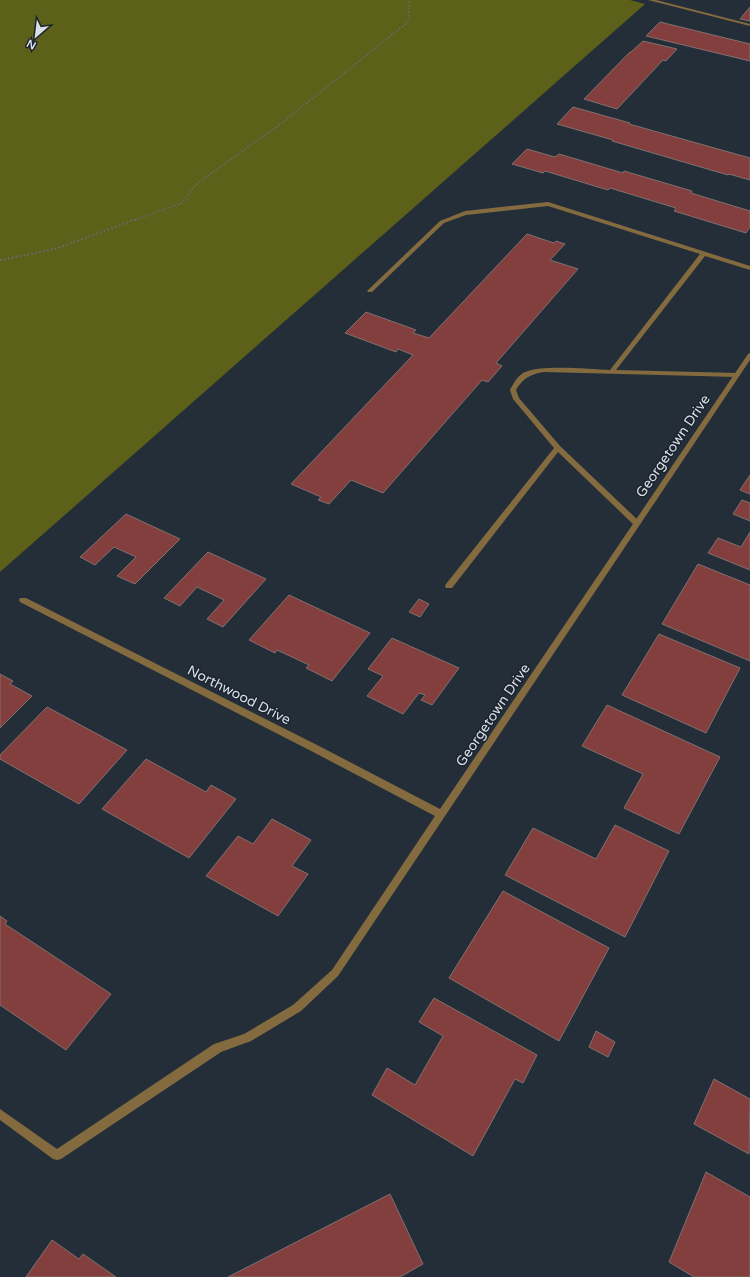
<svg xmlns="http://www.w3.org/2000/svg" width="750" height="1277" font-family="'Varela Round',sans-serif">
	<rect width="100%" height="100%" fill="#242e39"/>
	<polygon fill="#5c6018" points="0,0 630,0 645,4 0,572"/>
	<g fill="#823f3e" stroke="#82706f">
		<polygon points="750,7 750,21 740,19"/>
		<polygon points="660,22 750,44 750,61 646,36"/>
		<polygon points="643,41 677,49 666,61 663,60 617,109 584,99 630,52 631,52"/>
		<polygon points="573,107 630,123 629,124 750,158 750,180 729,174 728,175 612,141 613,140 557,124"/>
		<polygon points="527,149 555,157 559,154 623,173 624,171 692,191 691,193 750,211 750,227 746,233 674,211 676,208 610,188 608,190 545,171 543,173 512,164"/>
		<polygon points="527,234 554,243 556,241 565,244 550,260 578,269 496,363 502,366 488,382 482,380 383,493 351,480 329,504 318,500 321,497 291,484 413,355 398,349 396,352 345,333 366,312 416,330 413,333 429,338"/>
		<polygon points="750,475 750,494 740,490"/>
		<polygon points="742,500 750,503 750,521 733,514"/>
		<polygon points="126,514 180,539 135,584 117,576 136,557 114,547 95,565 80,557"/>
		<polygon points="750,532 750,570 708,553 718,538 741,547"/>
		<polygon points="208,552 266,579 223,627 207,619 224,600 197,587 180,606 164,598"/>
		<polygon points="698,564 750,585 750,661 662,624"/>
		<polygon points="289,595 370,633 332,681 306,668 309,665 277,650 275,653 249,640"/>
		<polygon points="419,599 429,604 420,617 409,612"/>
		<polygon points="659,634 740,668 706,733 622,695"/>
		<polygon points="392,638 459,668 432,705 421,700 425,695 419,693 403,714 367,696 383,676 368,669"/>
		<polygon points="0,674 13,681 10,684 32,696 0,728"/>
		<polygon points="607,705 720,757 679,834 624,808 643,774 582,746"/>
		<polygon points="47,707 127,750 79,804 0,759 0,755"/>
		<polygon points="146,759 206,792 211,785 236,799 189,858 102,809"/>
		<polygon points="272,819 311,840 292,866 308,874 278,916 206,876 238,836 253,844"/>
		<polygon points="615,825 669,851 625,937 505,875 533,828 596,859"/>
		<polygon points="503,891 609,948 559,1041 449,978"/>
		<polygon points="0,916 7,921 5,924 111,994 66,1050 0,1005"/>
		<polygon points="434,998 537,1055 523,1083 515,1079 473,1156 372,1095 387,1068 415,1085 443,1036 419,1022"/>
		<polygon points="596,1031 615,1042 608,1057 589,1047"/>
		<polygon points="714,1079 750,1099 749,1154 694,1124"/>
		<polygon points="706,1172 750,1197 750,1277 694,1277 669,1262"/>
		<polygon points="390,1194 423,1264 400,1277 228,1277"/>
		<polygon points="52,1240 79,1259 83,1254 116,1277 26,1277"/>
	</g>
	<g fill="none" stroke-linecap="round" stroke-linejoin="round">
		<polyline stroke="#646d77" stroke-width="1.5" stroke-dasharray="1.5 2" stroke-linecap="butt" points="135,220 182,203 195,185 278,126 409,21 409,0"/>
		<polyline stroke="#646d77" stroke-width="2" stroke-dasharray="1.5 2.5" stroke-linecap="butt" points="0,260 55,249 137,219"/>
		<g fill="#836b3f" fill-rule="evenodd">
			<polygon points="648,0 656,0 750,24 750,26"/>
			<path d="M548 202 750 266V270L705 256 616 370 737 373 740 375 737 377 544 372C531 374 523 378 516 390L519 398 560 446 641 523 637 526 634 525 558 452 452 588H446L445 586 446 584 554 448 513 399 510 390C513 384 517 377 523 373 539 364 589 369 610 370L700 254 548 206 466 215 444 223 372 292H368L367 291 440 221 465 211Z"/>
		</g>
		<polygon fill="#836b3f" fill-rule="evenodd" points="750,353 750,360 338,976 301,1011 251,1041 221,1052 61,1159 57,1160 53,1159 0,1120 0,1109 57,1149 214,1044 244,1034 293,1005 332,970 435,816 315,753 20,602 19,600 20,598 26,598 321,747 440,809 748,354"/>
	</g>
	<g text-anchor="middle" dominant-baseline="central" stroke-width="3" stroke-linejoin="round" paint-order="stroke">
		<g font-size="14" fill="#d9dfe6" stroke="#1b242f">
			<text transform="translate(673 446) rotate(-56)">Georgetown Drive</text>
			<text transform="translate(239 695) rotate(27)">Northwood Drive</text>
			<text transform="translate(493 715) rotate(-56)">Georgetown Drive</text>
		</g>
	</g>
	<g transform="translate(36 36) rotate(208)" stroke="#1b242f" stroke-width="3" paint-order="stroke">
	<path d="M0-3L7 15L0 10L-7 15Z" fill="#d9dfe6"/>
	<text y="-6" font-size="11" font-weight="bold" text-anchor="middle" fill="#d9dfe6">N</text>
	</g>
</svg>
